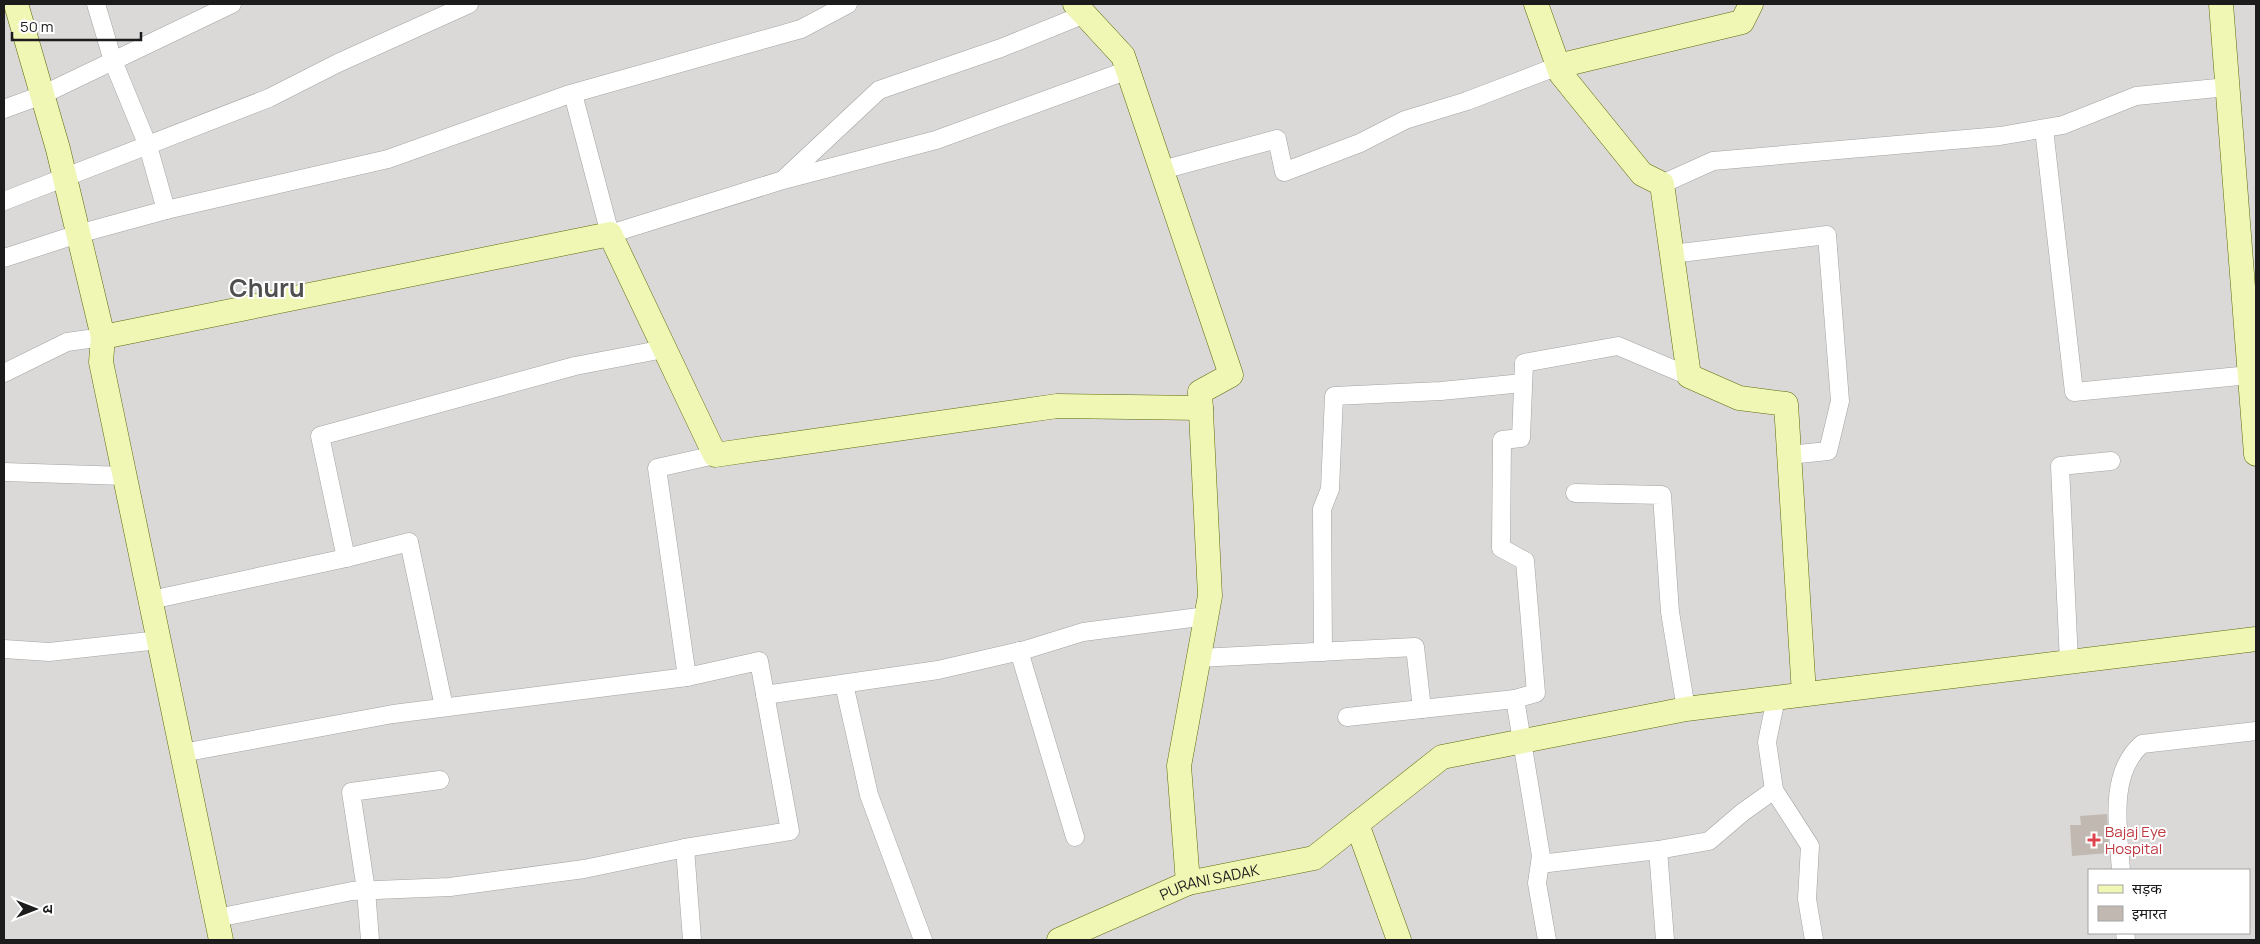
<svg xmlns="http://www.w3.org/2000/svg" width="2260" height="944" font-family="Manrope,'Noto Sans Devanagari',sans-serif">
	<rect width="100%" height="100%" fill="#edeae1"/>
	<path fill="#dad9d8" fill-rule="evenodd" d="M4 4H2256V940H4ZM2089 870H2249V933H2089Z"/>
	<polygon fill="#c1b9b1" points="2107,814 2109,853 2072,856 2070,825 2081,825 2080,816"/>
	<g fill="none" stroke-linecap="round" stroke-linejoin="round">
		<g stroke="#a3a3a3" stroke-width="19">
			<g id="street">
				<polyline points="96,4 113,61 148,146 166,210"/>
				<polyline points="573,94 610,234 783,180 936,140 1128,70"/>
				<polyline points="4,109 42,95 232,4"/>
				<polyline points="2044,129 2074,392 2250,375"/>
				<polyline points="1162,170 1277,139 1284,172 1360,143 1405,120 1467,101 1558,66"/>
				<polyline points="786,177 879,90 1001,48 1085,14"/>
				<polyline points="1662,184 1713,161 2000,136 2063,125 2136,96 2227,87"/>
				<polyline points="4,201 269,98 338,63 469,4"/>
				<polyline points="1672,254 1827,235 1840,401 1828,451 1789,455"/>
				<polyline points="4,258 78,234 166,210 388,159 567,95 801,29 848,4"/>
				<polyline points="4,373 67,342 103,337"/>
				<polyline points="4,472 125,476"/>
				<polyline points="1575,493 1662,495 1670,612 1686,709"/>
				<polyline points="346,558 320,436 575,366 664,349"/>
				<polyline points="151,600 346,558 409,542 444,707"/>
				<polyline points="4,649 49,652 159,640"/>
				<polyline points="1019,651 1075,837"/>
				<polyline points="1323,652 1322,509 1330,489 1334,396 1441,391 1523,383"/>
				<polyline points="1199,658 1415,647 1422,709"/>
				<polyline points="2069,662 2060,466 2111,461"/>
				<polyline points="844,684 869,795 923,940"/>
				<polyline points="765,695 938,670 1025,650 1083,632 1207,616"/>
				<polyline points="1776,698 1767,742 1774,790 1810,846 1807,899 1814,940"/>
				<polyline points="1347,717 1515,699"/>
				<polyline points="182,753 393,714 687,677 657,468 715,455"/>
				<polyline points="685,848 790,831 759,661 687,677"/>
				<polyline points="1540,864 1658,850"/>
				<path d="M2121 870C2118 830 2108 773 2142 744L2256 731"/>
				<polyline points="217,918 352,891 450,887 584,869 685,848 692,940"/>
				<polyline points="2125,933 2126,940"/>
				<polyline points="370,940 366,890 351,792 440,780"/>
				<polyline points="1547,940 1537,883 1541,856 1515,699 1536,693 1525,561 1501,548 1502,440 1521,438 1524,363 1618,346 1689,376"/>
				<polyline points="1665,940 1658,850 1709,841 1743,812 1774,790"/>
			</g>
		</g>
		<g stroke="#5c6d08" stroke-width="25">
			<g id="secondary">
				<polyline points="16,4 58,149 103,337 101,362 221,940"/>
				<polyline points="1075,4 1123,56 1231,375 1200,392 1210,596 1179,766 1188,883"/>
				<polyline points="1536,4 1561,74 1642,174 1662,184 1689,376 1739,398 1786,404 1804,694"/>
				<polyline points="2221,4 2256,454"/>
				<polyline points="1558,66 1742,22 1751,4"/>
				<polyline points="103,337 610,234 715,455 1057,406 1201,408"/>
				<polyline points="1357,824 1399,940"/>
				<path id="s1" d="M1059 940 1188 883 1314 858 1442 757 1686 709 2256 639"/>
			</g>
		</g>
		<use href="#street" stroke="#fff" stroke-width="18"/>
		<use href="#secondary" stroke="#f0f7b5" stroke-width="24"/>
	</g>
	<path fill="#e0444e" stroke="#fff" stroke-width="2" d="M2091.5 832.5h5v5h5v5h-5v5h-5v-5h-5v-5h5z"/>
	<g text-anchor="middle" dominant-baseline="central" stroke-width="4" stroke-linejoin="round" paint-order="stroke">
		<g font-size="15" fill="#be3a42" stroke="#fff" text-anchor="start">
			<text x="2105" y="831">Bajaj Eye<tspan x="2105" dy="17">Hospital</tspan></text>
		</g>
		<g font-size="15" fill="#1c1c1c" stroke="#fff">
			<text stroke="none"><textPath href="#s1" startOffset="162">PURANI SADAK</textPath></text>
		</g>
		<g font-size="25" font-weight="bold" fill="#4f4f4f" stroke="#fff">
			<text x="267" y="287">Churu</text>
		</g>
	</g>
	<rect width="2260" height="944" fill="none" stroke="#1c1c1c" stroke-width="10"/>
	<rect x="2088" y="869" width="162" height="65" fill="#ffffff" stroke="#a4a4a4"/>
	<rect x="2098" y="885" width="25" height="8" fill="#f0f7b5" stroke="#a4a4a4"/>
	<text x="2132" y="894" font-size="15" fill="#1c1c1c">सड़क</text>
	<rect x="2098" y="906" width="25" height="15" fill="#c1b9b1" stroke="#a4a4a4"/>
	<text x="2132" y="919" font-size="15" fill="#1c1c1c">इमारत</text>
	<g transform="translate(35 909) rotate(90)" stroke="#ffffff" stroke-width="4" paint-order="stroke">
	<path d="M0-4L9 19L0 12L-9 19Z" fill="#1c1c1c"/>
	<text y="-8" font-size="14" font-weight="bold" text-anchor="middle" fill="#1c1c1c">उ</text>
	</g>
	<path d="M12 32v8h129v-8" fill="none" stroke="#1c1c1c" stroke-width="2.5"/>
	<text x="20" y="32" font-size="15" fill="#1c1c1c" stroke="#ffffff" stroke-width="4" paint-order="stroke">50 m</text>
</svg>
